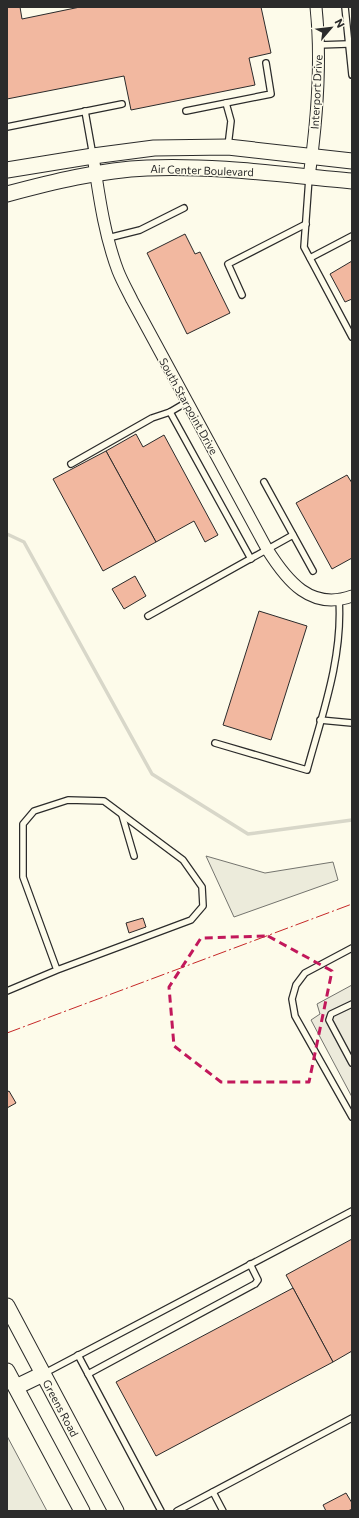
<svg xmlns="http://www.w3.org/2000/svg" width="359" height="1518" font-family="Commissioner,sans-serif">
	<rect width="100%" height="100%" fill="#fdfbea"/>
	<g fill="#ecebdb" stroke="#74746e">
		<polygon points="206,856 265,873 333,862 338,880 234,917"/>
		<polygon points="7,1436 47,1511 7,1511"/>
	</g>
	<polygon fill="#eceadb" stroke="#74746e" points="352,985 352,1097 311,1020 320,1014 317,1004"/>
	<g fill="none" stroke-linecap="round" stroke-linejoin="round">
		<polyline stroke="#d8d7c9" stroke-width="3.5" points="7,534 24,542 152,774 248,834 352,820"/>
	</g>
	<g fill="#f2b8a0" stroke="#2b2b2b">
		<polygon points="7,7 20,7 22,19 80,7 261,7 271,53 249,58 255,85 131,110 124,76 7,99"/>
		<polygon points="185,234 195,254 200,252 230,313 187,334 147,253"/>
		<polygon points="352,261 352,299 345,302 330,274"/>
		<polygon points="136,434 143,447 164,435 218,535 205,542 194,521 156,542 106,451"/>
		<polygon points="106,451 156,542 103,571 53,479"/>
		<polygon points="347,475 352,483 352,558 332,569 296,503"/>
		<polygon points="135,576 146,596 124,609 112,589"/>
		<polygon points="259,611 307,626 271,740 223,725"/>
		<polygon points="143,918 146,927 129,933 126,923"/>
		<polygon points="9,1091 16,1103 7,1108 7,1092"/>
		<polygon points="352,1239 352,1351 333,1362 286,1275"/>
		<polygon points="293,1288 333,1362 156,1456 116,1382"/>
		<polygon points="346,1493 352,1503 352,1509 348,1511 326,1511 323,1505"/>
	</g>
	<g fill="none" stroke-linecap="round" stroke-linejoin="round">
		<g stroke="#2b2b2b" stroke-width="8">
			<g id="lane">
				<polyline points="345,7 352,75"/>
				<polyline points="318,45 348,44"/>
				<polyline points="226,103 231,121 228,146"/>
				<polyline points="85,111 93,156"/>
				<polyline points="186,111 271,94 266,63"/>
				<polyline points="7,127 122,104"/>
				<polyline points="309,178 304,247 352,337"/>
				<polyline points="108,238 140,230 184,208"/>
				<polyline points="310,258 352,236"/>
				<polyline points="242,295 228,264 306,224"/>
				<polyline points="170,412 251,559"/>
				<polyline points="71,464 152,418 170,412 187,402"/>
				<polyline points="264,482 313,571"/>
				<polyline points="148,616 293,535"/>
				<polyline points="320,720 352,723"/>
				<path d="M215 743 307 770C322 715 343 658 339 599"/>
				<polyline points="122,815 134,856"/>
				<polyline points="352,948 305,973 296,985 292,999 295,1016 352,1117"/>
				<polyline points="7,991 57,970 191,920 203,906 202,887 183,860 104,801 68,800 34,811 23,824 23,877 57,970"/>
				<polyline points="352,1004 331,1014 329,1020 352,1063"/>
				<polyline points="78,1355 161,1511"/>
				<polyline points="43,1374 352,1211"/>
				<polyline points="88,1374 255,1284 258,1280 250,1264"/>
				<polyline points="213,1492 223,1511"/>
				<polyline points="177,1511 352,1418"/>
			</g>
		</g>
		<g stroke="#2b2b2b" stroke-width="13">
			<g id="street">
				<path d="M93 156C99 195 104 234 118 271 122 281 127 290 132 300L267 549C287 581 311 611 352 596"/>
				<path d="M309 177C317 121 322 63 316 7"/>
			</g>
		</g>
		<g stroke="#2b2b2b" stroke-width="17">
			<g id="secondary">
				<polyline points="7,170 93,156 154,148 228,147 352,161"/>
				<path d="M7 194C52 182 100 170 147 168 215 165 284 175 352 181"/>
				<polyline points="7,1306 116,1511"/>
				<polyline points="7,1371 82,1511"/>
				<polyline points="16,1387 43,1374"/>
			</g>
		</g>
		<use href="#lane" stroke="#fdfbea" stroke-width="5.5"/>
		<use href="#street" stroke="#fdfbea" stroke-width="11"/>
		<use href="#secondary" stroke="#fdfbea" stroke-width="15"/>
		<polyline stroke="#c62828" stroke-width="1" stroke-dasharray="14 3 2 3" stroke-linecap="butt" points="7,1033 352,904"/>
	</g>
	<path fill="none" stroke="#c2185b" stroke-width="3" stroke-dasharray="8 5" stroke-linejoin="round" d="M268 936 332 971 309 1082H221L174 1046 169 987 201 938Z"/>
	<g text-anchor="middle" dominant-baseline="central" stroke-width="3" stroke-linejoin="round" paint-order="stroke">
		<g font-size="11" fill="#2b2b2b" stroke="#fdfbea">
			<text transform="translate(316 92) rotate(-87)">Interport Drive</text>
			<text transform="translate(202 170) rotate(2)">Air Center Boulevard</text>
			<text transform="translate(189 406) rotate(61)">South Starpoint Drive</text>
			<text transform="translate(61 1408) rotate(62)">Greens Road</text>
		</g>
	</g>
	<rect width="359" height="1518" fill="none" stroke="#2b2b2b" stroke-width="16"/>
	<g transform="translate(331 28) rotate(62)" stroke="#fdfbea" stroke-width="3" paint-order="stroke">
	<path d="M0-3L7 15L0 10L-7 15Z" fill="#2b2b2b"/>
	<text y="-6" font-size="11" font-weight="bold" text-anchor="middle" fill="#2b2b2b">N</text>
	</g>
</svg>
